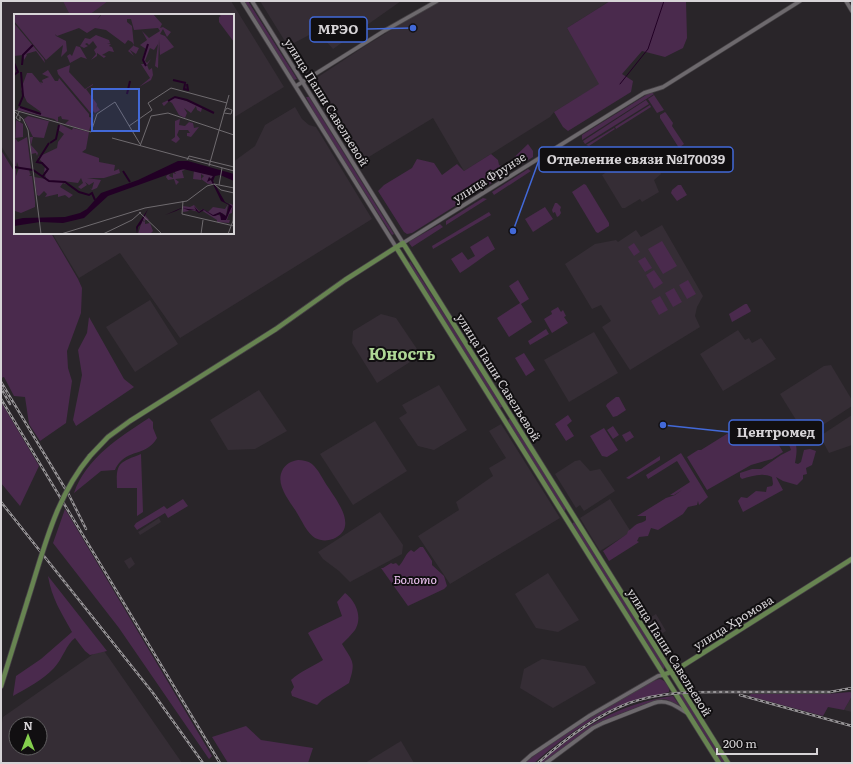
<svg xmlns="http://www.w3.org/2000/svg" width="853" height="764" font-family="Literata,serif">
	<rect width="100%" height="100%" fill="#292529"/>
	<g fill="#352d35" fill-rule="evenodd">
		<polygon points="1,1 231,1 284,87 233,118 233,15 15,15 15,168 1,146"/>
		<polygon points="260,1 401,1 333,49 317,31 288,46"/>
		<polygon points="439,1 610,1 567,28 600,84 554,112 550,117 464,171 433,118 362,161 312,83 318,77 365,46"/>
		<polygon points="295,107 302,119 309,125 316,127 372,219 180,338 120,253 79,278 52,233 233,233 233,162 255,146 265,125"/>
		<polygon points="645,147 659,169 661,174 654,180 659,192 642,202 640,199 625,208 622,208 602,175"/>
		<polygon points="662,225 703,296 697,307 695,316 700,327 630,370 602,327 611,321 601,305 592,309 565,264 595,244 616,240 618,242 636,230 641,237"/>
		<polygon points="150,300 178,344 135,372 106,327"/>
		<polygon points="381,314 396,318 421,355 377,383 352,343 353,331"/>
		<polygon points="738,330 745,340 749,338 752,343 761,338 776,359 723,391 700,354"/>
		<polygon points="594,332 618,373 569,402 544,360"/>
		<polygon points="831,365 852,400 852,406 806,436 780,394 824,366"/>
		<polygon points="439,385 467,430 434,450 418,446 399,418 407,413 402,405"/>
		<polygon points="259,390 287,431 255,449 228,450 210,420"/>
		<polygon points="852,415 852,445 829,453 820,436"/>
		<polygon points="375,421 407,471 353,505 320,454"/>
		<polygon points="501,424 560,518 450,584 418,536 459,510 456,502 493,476 489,468 506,458 489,431"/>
		<polygon points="580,460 590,471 600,469 615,491 584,511 580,505 576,508 555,474 575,461"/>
		<polygon points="610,499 631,532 600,551 580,518"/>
		<polygon points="380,512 403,545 402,554 350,582 339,571 323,559 318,552"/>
		<polygon points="159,518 161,522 140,535 138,532"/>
		<polygon points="131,557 135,564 129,569 124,561"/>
		<polygon points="548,573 579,620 558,632 536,628 515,594"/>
		<polygon points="656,614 666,631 654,638 643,622"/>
		<path d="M102 648 182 763H1V728L3 717ZM16 724H40V748H16Z"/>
		<polygon points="542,659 585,666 596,683 553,708 520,688 524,669"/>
		<polygon points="852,696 852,712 844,710"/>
		<polygon points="401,741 414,763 365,763"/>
	</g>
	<g fill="#4a2a4d">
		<polygon points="63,1 108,1 89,15 70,15"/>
		<polygon points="244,1 248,1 294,74 297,79 294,80 290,74 262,30 257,24"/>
		<polygon points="610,1 686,1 687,38 683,48 665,57 642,51 622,74 633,81 631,92 568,131 563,127 554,112 599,84 567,28"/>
		<polygon points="651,92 654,94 582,140 582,135"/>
		<polygon points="654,95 664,110 657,113 648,99"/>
		<polygon points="306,97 309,97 394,234 392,235 317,118"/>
		<polygon points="646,100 649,104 585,144 583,141"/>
		<polygon points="650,105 651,107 616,129 615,127"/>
		<polygon points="665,112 666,113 673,123 672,126 684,144 679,148 660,118 660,115"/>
		<polygon points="614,128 615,129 589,146 586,145"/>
		<polygon points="528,144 533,151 533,157 412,233 407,234 404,232 378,191 384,185 412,168 417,159 434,163 442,175 457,164 464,171 491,154 498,160 499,165 504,167"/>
		<polygon points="1,150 15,173 15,233 51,233 78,279 82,288 81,313 67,351 68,368 72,381 66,423 40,441 29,424 25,397 14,396 4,377 1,378"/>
		<polygon points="528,169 531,171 494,195 492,192"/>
		<polygon points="584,184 586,185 609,223 609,226 598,233 596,232 572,192"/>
		<polygon points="678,185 681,185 687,195 677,201 671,193 672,190"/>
		<polygon points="483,198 487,199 446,225 446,221"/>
		<polygon points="555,203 557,203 561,207 560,210 561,213 559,216 557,217 555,212 553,213 552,210"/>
		<polygon points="545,207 553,219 533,232 525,219"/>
		<polygon points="489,212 491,215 433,249 432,246"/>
		<polygon points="440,224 443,227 412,247 409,243 410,241"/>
		<path d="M488 236 495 249C483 256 473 265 460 273L451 259 462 252 468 260 475 256 470 247Z"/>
		<polygon points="662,241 677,266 663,274 648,249"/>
		<polygon points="634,243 640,252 634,256 628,247"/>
		<polygon points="645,257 652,268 645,272 638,261"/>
		<polygon points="410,261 503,406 500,408 409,264"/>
		<polygon points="654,270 663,283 654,289 646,275"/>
		<polygon points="518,280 529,299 521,304 532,322 509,337 497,318 520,303 509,286"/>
		<polygon points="688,280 696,294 687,299 679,285"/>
		<polygon points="674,288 682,302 673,307 665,293"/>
		<polygon points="660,296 668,310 659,315 651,301"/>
		<polygon points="745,304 747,304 751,311 750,312 732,322 729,314"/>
		<polygon points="558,307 561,312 563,310 566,316 564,317 568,323 552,333 544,319 552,314 551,311"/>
		<polygon points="89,317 124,379 134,387 76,426 73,420 82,375 78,350 87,333"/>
		<polygon points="546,329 549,334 530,345 528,341"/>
		<polygon points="524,353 535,370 526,376 515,358"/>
		<polygon points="616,397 619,397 626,410 617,416 613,417 606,406 607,404"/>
		<polygon points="1,402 39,466 20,506 1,483"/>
		<polygon points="568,415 572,421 567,425 574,436 566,441 555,424"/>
		<path d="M149 418 153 422V428L157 438C147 455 131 450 120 462 118 464 116 467 115 470L101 471 74 493C86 458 120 437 149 418Z"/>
		<polygon points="509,419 511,419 566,508 565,511 564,511 558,502 508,421"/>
		<polygon points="761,419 772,437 762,443 751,426"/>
		<polygon points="746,422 760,445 774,437 783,452 772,459 751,465 707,490 687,457 698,450 701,450"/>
		<polygon points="613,426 619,435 613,439 607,430"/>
		<polygon points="604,428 618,450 607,457 602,456 590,436"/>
		<polygon points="630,431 634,437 626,442 622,435"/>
		<path d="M785 434H788C799 441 797 452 795 463L798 464 801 462 804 450 810 449 816 451 812 465 806 468 807 474 803 475V479L797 485 783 481 776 477 783 490 743 512 738 501 741 497 747 498 756 491 766 492 767 487 772 486 773 484 772 477C763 472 751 476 742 479L740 477V473L752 469H761L781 455 791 450Z"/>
		<path d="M681 453 708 497 699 505 698 501 697 505 688 507 683 514 658 530 651 528 648 536 639 537 637 541 639 542 609 561 603 551 627 534 628 531C632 529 633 526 637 524 641 522 643 523 646 520V516H637L666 498 675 495 682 490 674 495H670L690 482 677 461 648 479 646 475Z"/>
		<path d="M141 454 143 512 137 516V488H117C116 463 118 463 141 454Z"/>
		<polygon points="660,456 660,460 629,479 626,478"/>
		<path d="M298 460C303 460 308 461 312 464 319 470 323 480 328 487 337 501 359 528 333 539 327 541 321 541 315 538 307 533 302 521 297 513 290 501 274 484 283 469 286 464 291 461 298 460Z"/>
		<polygon points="183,499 188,506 168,518 165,513 137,530 134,526 136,523 164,506 167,509"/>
		<polygon points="65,509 212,756 209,759 119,628 53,543"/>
		<polygon points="574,522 665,665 664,669 662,668 572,524"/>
		<path d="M420 547H423L432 561V565L444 576 447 586 444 589 408 606 381 568H383L391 563 393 564 396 563 399 566C404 561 405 554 411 550L414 552Z"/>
		<path d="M48 576 107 651 90 655 85 651 75 638C67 643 62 660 54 668 43 680 27 688 13 696L16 676 41 659 72 632C61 612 52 599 48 576Z"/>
		<path d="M345 593C356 601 363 618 355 630 351 635 346 640 342 644 353 662 356 662 349 683L322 700 317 705 292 696 291 692 294 687 291 680C301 671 312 667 323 660L308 633 311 631 342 616 337 602Z"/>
		<path d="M659 679C664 679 670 687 669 692 655 696 641 698 627 703 593 715 562 739 534 763H525C551 741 581 723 610 706 626 696 641 686 659 679Z"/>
		<polygon points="850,692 852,693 852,696 844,710 828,707 823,716 749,696 751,694 827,694"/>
		<polygon points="683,694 726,763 722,763 679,695"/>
		<path d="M673 696 679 705 668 700 663 699 648 703 617 715 587 730 543 763H540C580 728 620 703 673 696Z"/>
		<polygon points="246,726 261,740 313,748 308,763 228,763 212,737"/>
	</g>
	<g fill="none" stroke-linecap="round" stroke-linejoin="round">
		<polyline stroke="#220025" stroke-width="1" points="620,84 648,49 664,1"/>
		<g stroke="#454145" stroke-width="5">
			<g id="minor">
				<polyline points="242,1 396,247"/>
				<polyline points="252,1 403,243 644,93 663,87 800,1"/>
				<polyline points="846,1 852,11"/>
				<polyline points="296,86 384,31 437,1"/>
				<polyline points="522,763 531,755 589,716 658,676 663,675"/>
				<path d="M546 763 593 728 603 723 654 703C667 699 676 706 687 713"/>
			</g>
		</g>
		<g stroke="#454145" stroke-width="6">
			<g id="major">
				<polyline points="396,247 719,763"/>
				<polyline points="90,456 108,437 130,421 276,329 345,280 403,243 728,763"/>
				<polyline points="663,675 676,670 852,559"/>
				<polyline points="1,686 28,599"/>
			</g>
		</g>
		<use href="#minor" stroke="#6d696d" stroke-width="3.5"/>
		<use href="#major" stroke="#678451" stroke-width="4.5"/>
		<g stroke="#979497" stroke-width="2.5">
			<g id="rail">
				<polyline points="1,382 69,495 86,529"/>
				<polyline points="1,388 10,404"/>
				<polyline points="1,399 220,763"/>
				<polyline points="1,502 153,693 203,763"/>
				<polyline points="740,695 852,726"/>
				<path d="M538 763C565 739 595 716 629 703 664 691 696 692 732 692 759 692 787 692 814 692H830L852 688"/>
			</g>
		</g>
		<use href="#rail" stroke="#110f11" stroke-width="1" stroke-dasharray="3" stroke-linecap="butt"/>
		<g stroke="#454145" stroke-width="6" stroke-linecap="butt">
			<path id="major-bridge" d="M28 599C44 549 55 498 90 456"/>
		</g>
		<use href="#major-bridge" stroke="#678451" stroke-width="4.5"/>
	</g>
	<g text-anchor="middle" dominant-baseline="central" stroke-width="4" stroke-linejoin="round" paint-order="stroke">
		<g font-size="12" fill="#d7d4d7" stroke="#110f11">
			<text transform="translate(327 102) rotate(58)">улица Паши Савельевой</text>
			<text transform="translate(489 177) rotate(-32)">улица Фрунзе</text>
			<text transform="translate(499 377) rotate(58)">улица Паши Савельевой</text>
			<text transform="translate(733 622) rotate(-32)">улица Хромова</text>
			<text transform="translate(670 652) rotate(58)">улица Паши Савельевой</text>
		</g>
		<g font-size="12" font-style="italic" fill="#f3c7f7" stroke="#110f11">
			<text x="415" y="579">Болото</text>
		</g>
		<g font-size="16" font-weight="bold" fill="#aed795" stroke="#110f11">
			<text x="402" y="353">Юность</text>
		</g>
	</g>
	<g transform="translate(14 14)">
		<rect width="220" height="220" fill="#292529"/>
		<path d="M0 0H87L83 6 88 0H118V3V0H139L148 10 146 14 149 13 157 18 153 23 149 15 146 20 151 22 160 33 146 41 145 25 144 54 141 52 144 30 140 36 136 34 131 47 133 49 137 45 133 51 135 56 138 54 139 61 137 66 125 73 136 64 127 50H132L128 46 132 35 126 31 133 26 128 17 135 24 146 17 144 14 120 16 117 5H113V8L118 12 120 32 125 34 122 40 116 36 120 42 114 37 120 31 118 28 114 26 111 30 92 16 81 14 73 19 65 14 43 22 41 20 42 22 52 27 53 37 47 43 49 31 32 46 0 7ZM204 0H219L220 28 205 8V3L207 2ZM0 9 30 45 31 49 22 37 12 40 13 41 10 46 9 41 0 42ZM82 21 95 26 96 29H93L97 30 95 32 98 33 100 38 95 37 88 41 92 42 90 44 83 39V42L77 46 82 40 80 36 85 31 83 33 79 27 75 31 73 29 71 30 74 32 70 34 69 31 70 34 66 32 71 24 76 25ZM62 32 66 33 73 45 67 43 56 49 53 42 56 40 58 42ZM56 51 55 58 71 75 79 70V71L72 75 83 90 82 96 83 92 86 96 81 99 78 96 80 103 44 60 43 56ZM34 56 41 67H44L45 64 75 100V103L79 104 75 117 51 110 55 106 48 105 47 102 44 103V108L40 105 3 96 5 93 23 100 27 98 13 88 7 75 13 59H18L28 71 26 68 29 69 28 66 35 63 28 60ZM161 83 184 91 188 94 187 98 183 96 182 92 177 99 170 94 173 99 171 104 165 101 158 89 155 87 150 92 149 91 148 89ZM14 102 38 108 35 107 30 124 19 123 17 131 24 139 23 142 22 139 17 140 16 123H19L10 105ZM166 105 165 111 171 112 175 108 179 109 180 114 185 113 177 123 173 122V119H176L174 116H165L163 121 166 125 162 129 157 126 161 123V107ZM2 106 9 110V115L12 114 9 115V123L1 124 4 128 13 123 17 155 7 154 15 155 16 160 18 159 15 162H18L21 187V193L7 199 1 197 0 192V154L2 155V162L5 154 3 148 2 153H0ZM46 110 58 116 59 114 75 118 72 135 68 138 85 144V148L101 151 100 157 105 155 106 159 90 164H73L87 166 83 174 78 176 76 174 78 175 80 168 75 171 71 168 73 171 67 175 64 173 69 169 67 164 64 169 49 167 57 172 49 169 46 173 59 181 55 184 51 181 44 183V180L31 183 33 180 30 177 25 182 23 181 20 163 32 165 31 160 34 157 30 158 31 152 24 143 43 134 44 128 50 120 43 115ZM173 155 168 157 170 164 161 165 165 168 162 171 160 165 154 166 152 163 149 169 153 161 156 160 155 162 159 164V159L162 160 160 157ZM180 156 199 162 197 165 195 163 199 170H194L187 165 190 162 187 160V166L179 165ZM215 189 219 191 218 199 215 200 213 206H216L215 209 203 208V206L187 196 185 198 173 195 175 197 169 198V192L176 193 180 191 185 197 189 195 194 198 199 193 211 195 214 190 212 202 208 199 203 200 212 205 213 200 218 193ZM130 200 135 206H131V210L136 209 139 217 136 220H124L128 207 131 208 128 205Z" fill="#4a2a4d"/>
		<path d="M164 147H174L220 160V167L206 161 201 162 199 167 211 188 218 192 212 206H207L206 200 201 202H199L190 196 185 199 181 196H174L168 194 162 197 151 201 134 195 127 210 124 213 123 220 122 213 134 195 151 201 167 194 182 196 180 192 185 198 189 195 199 201 206 198 212 202 215 191 207 187 197 166 193 168 195 163 197 165 199 162 169 155 94 182 70 204 49 209 26 208 0 212V206L9 204 51 203 66 199 73 195 87 179 124 166Z" fill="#220025"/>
		<path fill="none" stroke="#220025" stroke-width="2" d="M0 49 4 58 0 61M8 51 9 41 19 31M132 52 129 46 134 30M159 66 172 69M171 70 170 75 174 76 173 70M113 80 116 67M154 87 161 83 173 86 200 99M5 92 9 82 7 58M6 93 27 100M36 129 42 125 45 111M0 153 19 156 35 167 51 168 65 178 75 181 78 179 81 186M109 157 116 168M29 162 34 155 28 149 23 148 35 129"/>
		<path fill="none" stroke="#6f6b6f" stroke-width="1" d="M0 96 77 118M0 97 9 105 14 116 27 220M5 98 2 104 6 107V103M210 99 217 100 218 96 213 94 210 98M115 112 138 96 134 89 157 74 213 89M77 118 83 100 101 88 126 130M98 124 220 157M126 132 137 102 154 99 220 121M173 146 175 142 220 153M195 152 215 81M200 170 207 176 220 179M205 171 208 154M169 187 168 200 220 212M131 194 173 187 193 172 200 170 220 174M125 198 148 220M47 220 131 194M89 220 118 206 127 198M187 220 189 206M214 220 219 207 220 186"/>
		<path fill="#4269d8" fill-opacity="0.15" stroke="#4269d8" stroke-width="2" d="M78 75H125V117H78Z"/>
		<rect width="220" height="220" fill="none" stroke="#d7d4d7" stroke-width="2"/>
	</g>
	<path fill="none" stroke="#4269d8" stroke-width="1.5" d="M413 28L367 29M513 231L539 160M663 425L729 432"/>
	<g fill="#4269d8" stroke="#110f11" stroke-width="1.5">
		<circle cx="413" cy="28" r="4"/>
		<circle cx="513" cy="231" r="4"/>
		<circle cx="663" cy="425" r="4"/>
	</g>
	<g fill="#110f11" stroke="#4269d8" stroke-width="1.5">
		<rect x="310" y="17" width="57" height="25" rx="4"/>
		<rect x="539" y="147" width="194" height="25" rx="4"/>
		<rect x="729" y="420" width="94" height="25" rx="4"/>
	</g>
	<g font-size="13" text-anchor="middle" font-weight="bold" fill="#d7d4d7">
		<text x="338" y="34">МРЭО</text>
		<text x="636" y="164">Отделение связи №170039</text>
		<text x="776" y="437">Центромед</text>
	</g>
	<rect width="853" height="764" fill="none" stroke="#d7d4d7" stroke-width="4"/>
	<g transform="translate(28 736)"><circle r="19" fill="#110f11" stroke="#605e60"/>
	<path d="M0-3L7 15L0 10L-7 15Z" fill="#84cf4d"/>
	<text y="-6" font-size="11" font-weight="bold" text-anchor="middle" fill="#d7d4d7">N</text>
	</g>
	<path d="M717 748v6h100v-6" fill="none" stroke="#d7d4d7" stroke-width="2"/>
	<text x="723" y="748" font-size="12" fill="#d7d4d7" stroke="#110f11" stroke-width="3" paint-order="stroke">200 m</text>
</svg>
